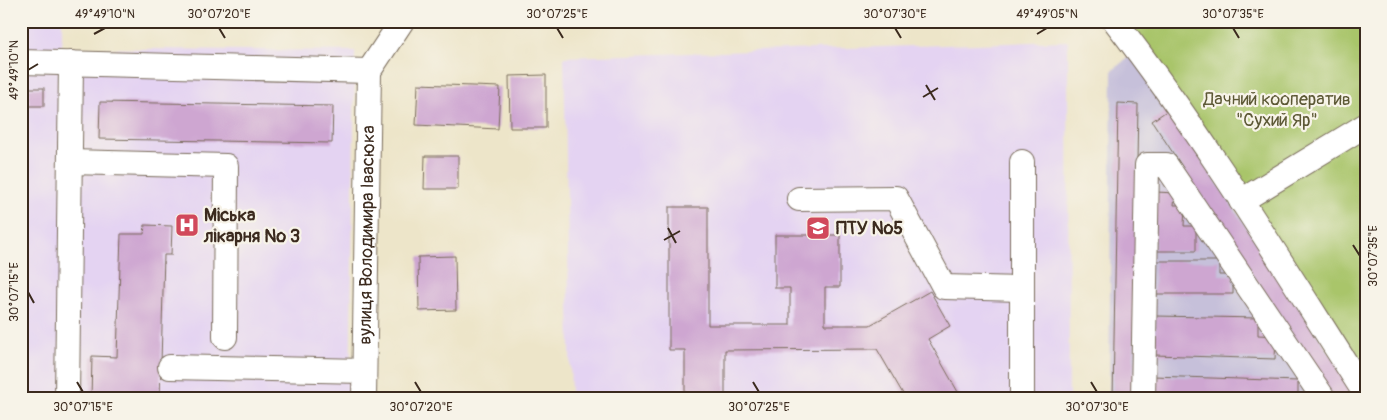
<svg xmlns="http://www.w3.org/2000/svg" width="1387" height="420" font-family="Pangolin,sans-serif">
	<rect width="100%" height="100%" fill="#f7f3e8"/>
	<filter id="ink" filterUnits="userSpaceOnUse"><feTurbulence type="fractalNoise" baseFrequency=".02" numOctaves="2"/><feDisplacementMap in="SourceGraphic" scale="10" xChannelSelector="R" yChannelSelector="G"/><feConvolveMatrix kernelMatrix="1 2 1 2 8 2 1 2 1" color-interpolation-filters="sRGB"/></filter>
	<filter id="wash" filterUnits="userSpaceOnUse"><feTurbulence type="fractalNoise" baseFrequency=".0096" numOctaves="4" result="noise"/><feDisplacementMap in="SourceGraphic" scale="20" xChannelSelector="R" yChannelSelector="G"/><feGaussianBlur stdDeviation="1.12" result="paint"/><feColorMatrix in="noise" values="0 0 0 0 0 0 0 0 0 0 0 0 0 0 0 0 0 1.4 0 .05"/><feComposite in="paint" operator="in"/></filter>
	<g filter="url(#wash)">
		<rect width="100%" height="100%" fill="#ede5c9"/>
		<g fill="#e4d3f2">
			<polygon points="21,21 62,21 62,48 355,51 350,399 21,399"/>
			<polygon points="1068,41 1069,399 571,399 564,57"/>
		</g>
		<polygon fill="#c6c0da" points="1133,53 1361,399 1109,399 1112,71"/>
		<polygon fill="#a9c56b" stroke="#727844" points="1105,21 1366,21 1366,399 1133,53"/>
		<g id="blocks">
			<g fill="#cea6d1">
				<polygon points="546,75 546,128 510,128 509,76"/>
				<polygon points="418,84 500,87 498,129 416,125"/>
				<rect x="29" y="88" width="15" height="18"/>
				<polygon points="100,102 333,106 332,143 99,139"/>
				<polygon points="1118,103 1138,104 1133,399 1113,399"/>
				<polygon points="1168,110 1359,399 1335,399 1152,121"/>
				<polygon points="425,156 458,156 458,189 424,189"/>
				<polygon points="1156,192 1175,193 1174,205 1185,205 1184,226 1196,226 1196,251 1155,251"/>
				<polygon points="669,207 708,207 708,325 790,325 790,288 775,288 775,235 840,235 840,287 825,287 825,325 870,325 930,291 950,326 928,339 962,399 906,399 877,349 725,350 725,399 685,399 685,350 669,350"/>
				<polygon points="145,225 172,226 171,255 164,255 160,399 91,399 92,356 117,357 121,234 144,234"/>
				<polygon points="455,256 456,310 419,311 418,257"/>
				<polygon points="1155,261 1219,261 1219,275 1233,275 1233,294 1154,294"/>
				<polygon points="1156,316 1258,318 1258,335 1276,336 1275,359 1155,355"/>
				<polygon points="1153,376 1298,381 1298,394 1311,395 1311,399 1152,399"/>
			</g>
		</g>
	</g>
	<g filter="url(#ink)">
		<use href="#blocks" fill-opacity="0" stroke="#796b5a" stroke-width="1"/>
		<g fill="none" stroke-linecap="round" stroke-linejoin="round">
			<g stroke="#796b5a" stroke-width="26">
				<g id="minor">
					<path d="M1115 21C1207 140 1285 269 1366 395"/>
					<polyline points="21,62 369,71"/>
					<polyline points="369,71 402,21"/>
					<polyline points="70,162 226,166 225,337"/>
					<polyline points="1022,162 1022,399"/>
					<polyline points="799,199 896,198 944,287 1022,289"/>
					<polyline points="1241,201 1366,125"/>
					<polyline points="170,367 364,371"/>
					<polyline points="67,399 71,63"/>
					<path id="s1" d="M364 399 369 71"/>
					<polyline points="1143,399 1147,165 1166,165 1324,399"/>
				</g>
			</g>
			<use href="#minor" stroke="#fff" stroke-width="24"/>
		</g>
	</g>
	<path fill="none" stroke="#3b2a1e" stroke-width="2" d="M219 28 225 38M557 28 563 38M895 28 901 38M1233 28 1239 38M94 34 105 28M1037 34 1047 28M28 70 38 64M926 85 935 100M923 97 938 88M668 228 676 243M664 240 680 231M1353 245 1360 256M28 292 34 303M77 382 83 392M415 382 421 392M753 382 759 392M1091 382 1097 392"/>
	<defs>
		<g id="hospital-square" transform="scale(1.25)"><rect x="-9" y="-9" width="18" height="18" rx="4" fill="#d1495b" stroke="#f7f3e8"/><path d="M-5-5h3v3.5h4V-5h3V5h-3V1.5h-4V5h-3Z" fill="#fff"/></g>
		<g id="university-square" transform="scale(1.25)"><rect x="-9" y="-9" width="18" height="18" rx="4" fill="#d1495b" stroke="#f7f3e8"/><path d="M0-5L7-2L0 1L-7-2ZM-4 1L0 2.5L4 1V4Q0 6-4 4Z" fill="#fff"/></g>
	</defs>
	<g fill-rule="evenodd">
		<use href="#hospital-square" x="187" y="225"/>
		<use href="#university-square" x="818" y="228"/>
	</g>
	<g text-anchor="middle" dominant-baseline="central" stroke-width="4.5" stroke-linejoin="round" paint-order="stroke">
		<g font-size="18" fill="#5c5835" stroke="#f7f3e8">
			<text x="1277" y="99">Дачний кооператив<tspan x="1277" dy="21">"Сухий Яр"</tspan></text>
		</g>
		<g font-size="18" font-weight="bold" fill="#3b2a1e" stroke="#f7f3e8" text-anchor="start">
			<text x="204" y="215">Міська<tspan x="204" dy="21">лікарня № 3</tspan></text>
			<text x="836" y="228">ПТУ №5</text>
		</g>
		<g font-size="18" fill="#3b2a1e" stroke="#f7f3e8">
			<text stroke="none"><textPath href="#s1" startOffset="164">вулиця Володимира Івасюка</textPath></text>
		</g>
	</g>
	<rect width="1387" height="420" fill="none" stroke="#f7f3e8" stroke-width="55"/>
	<rect x="28" y="28" width="1332" height="364" fill="none" stroke="#3b2a1e" stroke-width="2"/>
	<g font-size="12" text-anchor="middle" fill="#3b2a1e">
		<text x="105" y="18">49°49'10"N</text>
		<text x="219" y="18">30°07'20"E</text>
		<text x="557" y="18">30°07'25"E</text>
		<text x="895" y="18">30°07'30"E</text>
		<text x="1047" y="18">49°49'05"N</text>
		<text x="1233" y="18">30°07'35"E</text>
		<text transform="translate(14 70) rotate(-90)" y="4">49°49'10"N</text>
		<text transform="translate(1373 256) rotate(-90)" y="4">30°07'35"E</text>
		<text transform="translate(14 292) rotate(-90)" y="4">30°07'15"E</text>
		<text x="83" y="411">30°07'15"E</text>
		<text x="421" y="411">30°07'20"E</text>
		<text x="759" y="411">30°07'25"E</text>
		<text x="1097" y="411">30°07'30"E</text>
	</g>
</svg>
